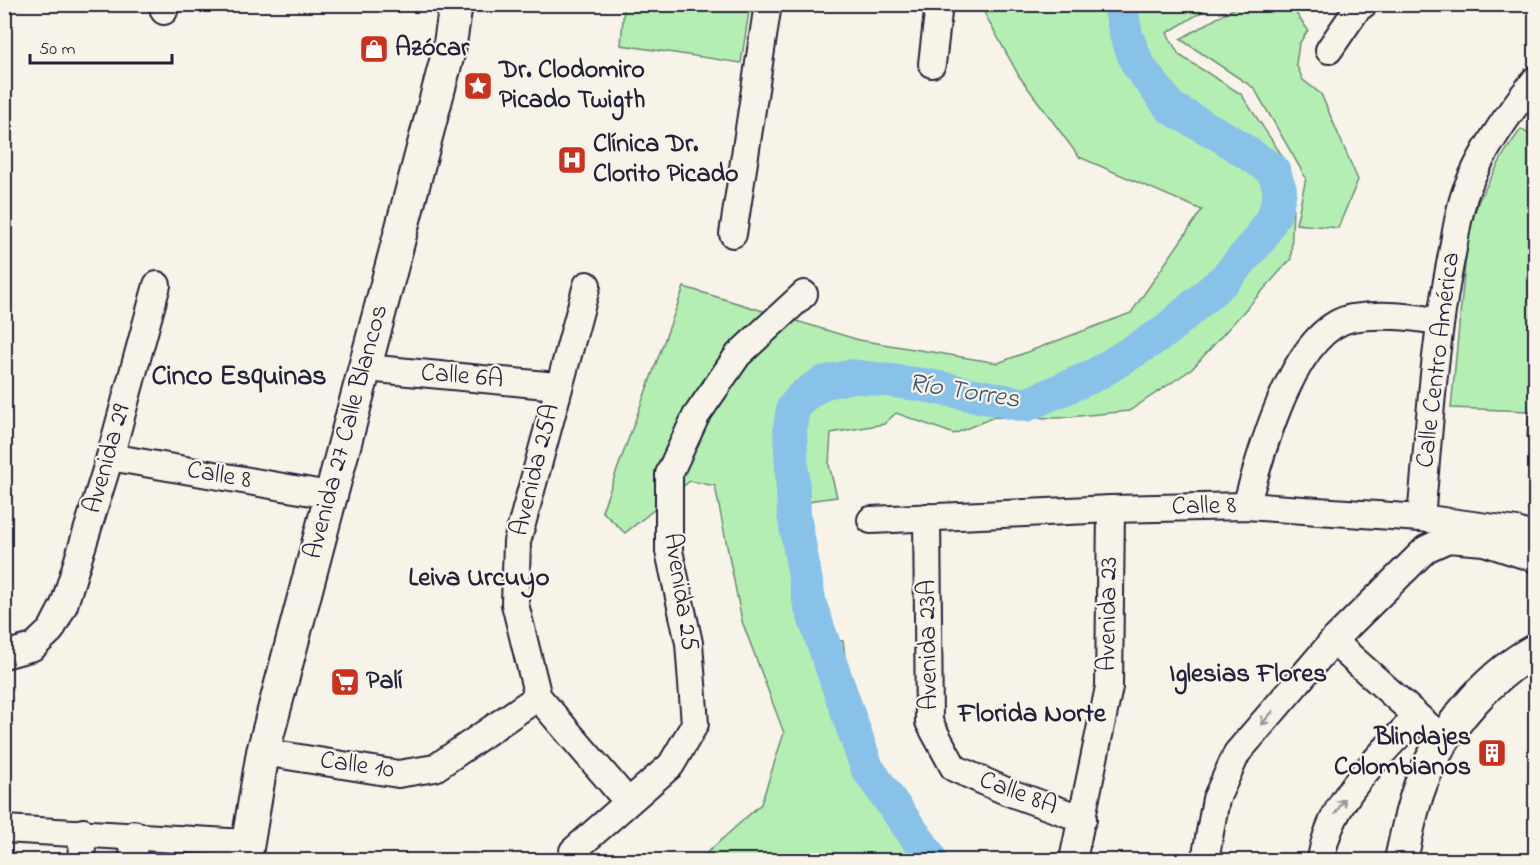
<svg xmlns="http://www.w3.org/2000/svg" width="1540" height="865" font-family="'Indie Flower',sans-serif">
	<rect width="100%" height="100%" fill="#f7f3e8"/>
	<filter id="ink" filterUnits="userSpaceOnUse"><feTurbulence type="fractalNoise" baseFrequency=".0167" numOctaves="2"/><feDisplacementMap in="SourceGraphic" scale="12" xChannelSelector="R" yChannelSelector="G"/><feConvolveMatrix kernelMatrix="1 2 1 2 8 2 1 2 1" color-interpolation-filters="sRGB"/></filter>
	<g filter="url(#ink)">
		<g fill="#b5eeb2" stroke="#6c8876" stroke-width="1.5">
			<polygon points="624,5 750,5 741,63 621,45"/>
			<polygon points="980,5 1213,5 1167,33 1179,55 1241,94 1289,166 1293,207 1291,259 1192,369 1129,411 1058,418 994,417 954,434 896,413 884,424 831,433 829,465 837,497 814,500 787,518 793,560 817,596 811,639 843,641 859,762 947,860 699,860 761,804 784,733 742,621 715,486 690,481 625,533 602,511 684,287 859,340 998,363 1131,313 1202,210 1079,157 1019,76"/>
			<polygon points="1240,5 1290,5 1308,30 1299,44 1296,64 1303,80 1321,94 1358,180 1338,228 1296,224 1306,178 1254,88 1180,39"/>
			<polygon points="1521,129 1536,139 1535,440 1527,437 1529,411 1451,408 1468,234 1479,200 1505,152"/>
		</g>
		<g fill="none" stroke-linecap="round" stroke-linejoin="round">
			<polyline stroke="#89c2e8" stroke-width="34" points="930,860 928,854 867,768 810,605 794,515 790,428 793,408 803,396 822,383 852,376 924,385 1026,405 1095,375 1163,333 1225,279 1260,239 1275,213 1280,190 1273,170 1223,137 1171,108 1138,65 1126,35 1120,4"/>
			<g stroke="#22223b" stroke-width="30">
				<g id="minor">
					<polyline points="164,11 166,4"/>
					<polyline points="1329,50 1357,9 1364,4"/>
					<polyline points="932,64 939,4"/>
					<polyline points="733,234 768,4"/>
					<polyline points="587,285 517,542 515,604 538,697 628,802"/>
					<polyline points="366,368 557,386"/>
					<polyline points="110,457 329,495"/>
					<path d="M1246 506C1261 455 1292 330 1352 318 1381 313 1410 317 1439 321"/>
					<polyline points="927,517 929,722 954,768 1008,792 1083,819"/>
					<path d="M1421 518C1429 431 1434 344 1451 259 1456 235 1458 210 1467 188 1483 149 1510 111 1536 79"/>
					<polyline points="871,520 1111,509 1246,506 1421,518 1517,531 1536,538"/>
					<polyline points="1333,641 1444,740"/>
					<polyline points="4,655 33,647 51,630 64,605 110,457 157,285"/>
					<polyline points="263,752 398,774 435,768 538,697"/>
					<polyline points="4,829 246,843"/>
					<polyline points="573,851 671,765 695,724 689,643 669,551 669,474 696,416 738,355 804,294"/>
					<polyline points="81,860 83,832"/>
					<polyline points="133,860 134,834"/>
					<polyline points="1073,860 1109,687 1111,509"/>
					<polyline points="1205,860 1216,799 1237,753 1333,641 1426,549 1448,539 1484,542 1536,559"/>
					<path d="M1321 860C1329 801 1377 759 1416 717"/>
				</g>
			</g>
			<g stroke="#22223b" stroke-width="36">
				<g id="major">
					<polyline points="245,860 263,752 449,50 456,4"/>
					<path d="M1401 860C1408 828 1414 794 1430 763 1452 720 1492 673 1536 650"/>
				</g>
			</g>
			<use href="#minor" stroke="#f7f3e8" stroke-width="26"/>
			<use href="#major" stroke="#f7f3e8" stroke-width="32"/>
		</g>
		<defs><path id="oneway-shaft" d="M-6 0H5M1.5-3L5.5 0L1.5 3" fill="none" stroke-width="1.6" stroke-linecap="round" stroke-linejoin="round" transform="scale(1.5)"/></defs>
		<g stroke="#97959a">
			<use href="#oneway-shaft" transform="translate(1267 718) rotate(131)"/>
			<use href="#oneway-shaft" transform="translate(1340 806) rotate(-59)"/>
		</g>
	</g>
	<defs>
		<g id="shop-square" transform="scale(1.5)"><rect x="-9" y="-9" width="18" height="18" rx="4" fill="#c8321e" stroke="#f7f3e8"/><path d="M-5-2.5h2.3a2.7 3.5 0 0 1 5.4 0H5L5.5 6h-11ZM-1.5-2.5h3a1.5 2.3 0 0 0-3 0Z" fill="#fff"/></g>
		<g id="sight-square" transform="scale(1.5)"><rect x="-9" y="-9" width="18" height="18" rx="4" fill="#c8321e" stroke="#f7f3e8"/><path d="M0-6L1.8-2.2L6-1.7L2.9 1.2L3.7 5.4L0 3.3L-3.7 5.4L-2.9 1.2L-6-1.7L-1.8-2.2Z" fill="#fff"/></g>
		<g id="hospital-square" transform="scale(1.5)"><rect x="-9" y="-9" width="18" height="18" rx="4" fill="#c8321e" stroke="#f7f3e8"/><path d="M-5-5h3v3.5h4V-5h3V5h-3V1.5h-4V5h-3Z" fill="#fff"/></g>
		<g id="supermarket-square" transform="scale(1.5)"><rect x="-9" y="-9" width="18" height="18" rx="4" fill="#c8321e" stroke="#f7f3e8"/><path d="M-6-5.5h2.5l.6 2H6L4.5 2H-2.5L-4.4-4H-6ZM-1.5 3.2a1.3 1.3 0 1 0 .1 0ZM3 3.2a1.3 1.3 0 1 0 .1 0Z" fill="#fff"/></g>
		<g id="building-square" transform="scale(1.5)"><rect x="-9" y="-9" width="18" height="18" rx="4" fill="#c8321e" stroke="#f7f3e8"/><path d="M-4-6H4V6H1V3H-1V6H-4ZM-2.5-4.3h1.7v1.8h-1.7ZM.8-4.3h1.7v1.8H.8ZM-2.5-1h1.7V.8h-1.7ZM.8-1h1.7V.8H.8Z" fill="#fff"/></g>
	</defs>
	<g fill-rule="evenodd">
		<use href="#shop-square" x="374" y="49"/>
		<use href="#sight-square" x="478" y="86"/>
		<use href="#hospital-square" x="572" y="160"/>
		<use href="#supermarket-square" x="345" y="682"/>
		<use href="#building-square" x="1492" y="753"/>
	</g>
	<g text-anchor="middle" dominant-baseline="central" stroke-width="4.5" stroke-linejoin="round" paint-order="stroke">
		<g font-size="26" font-weight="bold" fill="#22223b" stroke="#f7f3e8" text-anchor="start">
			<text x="395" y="49">Azócar</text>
			<text x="499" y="71">Dr. Clodomiro<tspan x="499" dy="30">Picado Twigth</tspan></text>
			<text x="593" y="145">Clínica Dr.<tspan x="593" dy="30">Clorito Picado</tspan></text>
			<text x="366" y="682">Palí</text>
			<text x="1471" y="738" text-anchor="end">Blindajes<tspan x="1471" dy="30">Colombianos</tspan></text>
		</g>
		<g font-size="26" fill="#22223b" stroke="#f7f3e8">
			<text transform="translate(1439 360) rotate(-83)">Calle Centro América</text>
			<text transform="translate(462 377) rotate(5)">Calle 6A</text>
			<text transform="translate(347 432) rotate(-75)">Avenida 27 Calle Blancos</text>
			<text transform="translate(108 459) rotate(-74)">Avenida 29</text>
			<text transform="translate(536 470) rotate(-76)">Avenida 25A</text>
			<text transform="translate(219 476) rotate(10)">Calle 8</text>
			<text transform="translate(1204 507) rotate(-1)">Calle 8</text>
			<text transform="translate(680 592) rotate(81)">Avenida 25</text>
			<text transform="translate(1109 614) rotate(-89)">Avenida 23</text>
			<text transform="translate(929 645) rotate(-91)">Avenida 23A</text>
			<text transform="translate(357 766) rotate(8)">Calle 10</text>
			<text transform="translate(1018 794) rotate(21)">Calle 8A</text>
		</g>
		<g font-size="27" font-style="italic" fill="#41526f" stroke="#f7f3e8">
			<text transform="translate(964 392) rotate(9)">Río Torres</text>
		</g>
		<g font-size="27" font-weight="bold" fill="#22223b" stroke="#f7f3e8">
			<text x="479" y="578">Leiva Urcuyo</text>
			<text x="1248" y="674">Iglesias Flores</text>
			<text x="1032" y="714">Florida Norte</text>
		</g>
		<g font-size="28" font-weight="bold" fill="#22223b" stroke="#f7f3e8">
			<text x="239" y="377">Cinco Esquinas</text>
		</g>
	</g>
	<rect width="1540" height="865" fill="none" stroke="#f7f3e8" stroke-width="24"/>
	<rect x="12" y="12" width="1516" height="841" fill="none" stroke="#22223b" stroke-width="2" filter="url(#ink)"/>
	<path d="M30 54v9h142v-9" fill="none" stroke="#22223b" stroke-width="3"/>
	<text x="39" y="54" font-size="18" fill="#22223b" stroke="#f7f3e8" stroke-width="4.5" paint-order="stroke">50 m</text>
</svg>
